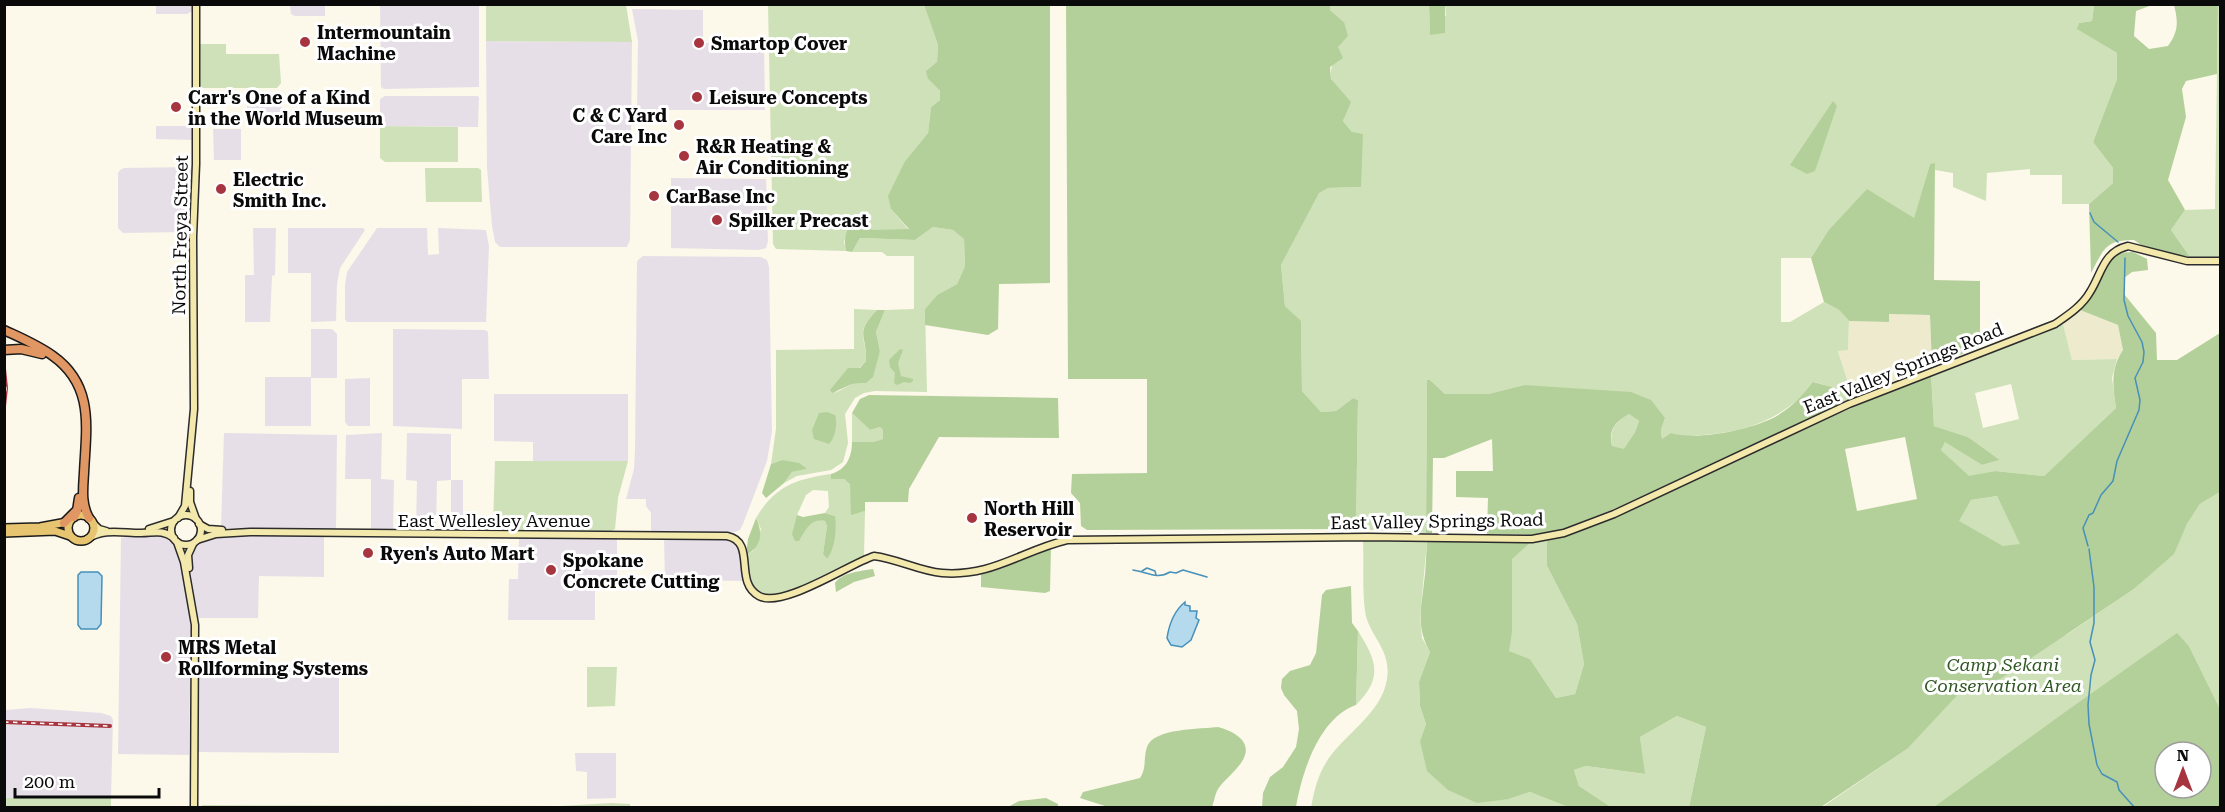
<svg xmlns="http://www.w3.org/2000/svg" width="2225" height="812" font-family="'Roboto Serif',serif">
	<rect width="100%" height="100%" fill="#fcf8ea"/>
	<g fill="#e7dfe8">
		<polygon points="156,5 192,5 192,11 187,14 156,14"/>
		<polygon points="290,5 325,5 325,16 295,16 291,14"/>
		<polygon points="380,5 479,5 479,87 384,89 381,87"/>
		<polygon points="632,9 703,10 703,43 764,44 765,110 637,110 638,41"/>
		<polygon points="486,41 632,42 630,240 627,247 500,247 495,242 492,226 487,168"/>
		<polygon points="247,95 280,97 282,99 280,126 247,126"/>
		<polygon points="385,96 477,96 479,97 478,127 380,126 380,99"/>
		<polygon points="156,126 193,126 194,140 156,139"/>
		<polygon points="213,129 241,129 241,160 214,160"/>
		<polygon points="190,167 193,171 189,229 185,232 123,233 118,228 118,173 120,170 124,168"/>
		<polygon points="671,178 766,179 768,241 766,248 759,250 671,248"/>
		<polygon points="253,228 276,228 275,275 272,276 270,322 245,322 245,275 254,275"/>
		<polygon points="288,228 363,228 365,230 340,268 337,284 336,321 311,322 311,273 288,273"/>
		<polygon points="377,228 427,228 428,255 439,254 438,228 486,230 489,246 486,322 347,322 345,319 345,285 347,272"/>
		<polygon points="643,256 761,257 767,260 769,267 772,432 767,461 743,524 740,530 735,532 651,532 651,513 646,506 646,499 626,499 634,469 635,450 637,263 638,260"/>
		<polygon points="311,329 332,329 337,334 337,378 311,378 311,426 265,426 265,377 311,377"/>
		<polygon points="393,329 485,330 488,332 489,379 462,379 462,429 393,426"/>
		<polygon points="370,378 370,426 348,426 345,422 345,379"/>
		<polygon points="494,394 628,394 628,461 533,461 533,442 494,441"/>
		<polygon points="224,433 337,435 336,528 327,531 221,528"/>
		<polygon points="382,433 381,479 394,480 393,530 371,530 371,479 345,479 346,435"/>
		<polygon points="407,433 451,434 451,480 463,480 463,531 451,531 451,480 437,481 436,531 416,531 417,481 406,480"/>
		<polygon points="140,534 164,534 176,548 181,561 191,626 189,755 118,754 121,538"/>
		<polygon points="226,534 324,536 324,577 259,576 258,618 198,618 189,561 195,544 200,541"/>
		<polygon points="519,538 617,539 617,581 595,581 595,620 508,620 509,579 518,579"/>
		<polygon points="664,538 727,538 738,544 741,554 743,581 665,580"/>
		<polygon points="339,666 339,753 198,752 198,667"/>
		<polygon points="31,708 101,713 111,716 113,720 111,798 5,798 5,710"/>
		<polygon points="575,753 616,753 616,798 587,799 587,772 576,771"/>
	</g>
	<g fill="#eeeacd">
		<polygon points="2080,310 2118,325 2123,350 2117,359 2072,360 2063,324"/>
		<polygon points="1889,314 1930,315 1932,366 1853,398 1838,350 1848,350 1849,321 1888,322"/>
	</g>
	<g fill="#cfe1b8" fill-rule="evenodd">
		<path d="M1445 4 2094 5 2092 21 2079 23 2078 29 2117 53V79L2093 142 2113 168V183L2089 204H2062V175H2030V169L1987 173 1986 201 1953 187V173L1935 170V164H1930L1914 219 1828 231 1811 258H1781V322H1790L1824 302 1839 310 1849 321 1848 350 1838 351 1853 398 1844 402 1832 387 1814 382C1787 416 1754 429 1713 434 1695 436 1679 436 1662 439L1661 430 1665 418 1524 385 1488 394H1445L1430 380H1427L1426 533 1356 529 1358 400 1353 398 1336 411 1321 412 1302 391 1301 322 1285 306 1281 265 1319 192 1328 188 1361 187 1352 132 1343 121 1350 102C1345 95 1337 88 1332 81 1327 72 1341 34 1344 22L1330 10V5H1429L1430 34 1446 15Z"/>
		<polygon points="486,5 626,5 632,42 486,41"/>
		<polygon points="768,5 924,5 938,45 937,62 928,79 940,91 940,100 931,107 928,133 905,161 891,209 909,230 873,230 851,221 844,242 846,251 776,249 773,244"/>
		<polygon points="2218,5 2220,5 2220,257 2190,257 2171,230 2185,210 2215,209"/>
		<polygon points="198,44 226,44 226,54 279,54 281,83 277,88 203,88 199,84"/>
		<polygon points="380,126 458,127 458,162 385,162 380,158"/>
		<polygon points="425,168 478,168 481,170 482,202 426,202"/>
		<path d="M933 227 953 230 964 238 965 266 957 284 937 295 925 309 927 392 875 391 864 393 855 398 845 414 848 443 843 462 831 470 797 476 784 483 792 472 805 469 782 460 771 464 776 429V350L854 349V309L877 310C854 334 866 333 866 361L835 393 852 384 866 383 880 351 876 332 885 310 914 309V256H887L882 252H852L860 238 915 240Z"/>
		<path d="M2063 324 2072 360 2117 359 2112 378 2116 408 2044 476 1995 471 1969 477 1941 450 1945 441 1982 465 2000 460 1968 437 1934 426 1931 374ZM2011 384 2019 419 1983 428 1975 393Z"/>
		<polygon points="852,413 870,430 880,427 883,430 884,439 873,442 852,442"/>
		<path d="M1629 414 1639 421 1635 432 1624 450 1612 446C1609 430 1615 422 1629 414Z"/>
		<polygon points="495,461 628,461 618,498 615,529 611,531 493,529"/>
		<path d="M831 474 833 479H844L851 484V514L865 511 864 556 782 595C750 602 748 581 746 555L753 551 761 529 756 518C775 486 796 479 831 474ZM813 490 828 491 829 507 825 513 835 516 827 559 823 554 827 526 825 521 818 519 811 522 797 515 806 495Z"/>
		<polygon points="2220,492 2220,709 2189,646 2177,634 2076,704 1940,808 1940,804 1934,808 1821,808 1907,749 1958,521 1971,500 1997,496 2066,635 2134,589 2173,554 2187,524 2200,504"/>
		<polygon points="1547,540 1547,566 1577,624 1584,664 1575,694 1556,698 1530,659 1508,651 1512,633 1512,558 1530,543"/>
		<path d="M1363 541H1427L1420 618 1422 638 1430 652 1419 682 1420 706 1426 724 1420 741 1509 799 1530 792 1568 807 1311 808C1313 795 1317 779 1323 768 1339 736 1381 717 1387 679 1392 649 1368 635 1365 611 1362 588 1364 564 1363 541Z"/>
		<path d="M1358 631C1377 661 1383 678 1356 705Z"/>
		<polygon points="587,667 617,667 615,706 587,707"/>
		<polygon points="1677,716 1706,727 1689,807 1611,807 1579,786 1574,770 1586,766 1644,774 1640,737"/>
		<rect x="5" y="798" width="106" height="9"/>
		<polygon points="611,803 630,804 630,807 199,807 203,805 561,806"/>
	</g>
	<g fill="#b4d09a" fill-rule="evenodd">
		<path d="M924 5H1050V283L999 284 998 329 988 335 925 325V309L937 295 957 284 965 266 964 239 953 230 933 227 915 240 860 238 852 252 846 251C843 239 847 225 856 216H866L867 227 873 230 909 229 891 209 888 196 905 161 928 133 931 107 940 100V91L928 79 926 71 937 62 938 45Z"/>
		<polygon points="1066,5 1330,5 1330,10 1344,22 1348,36 1338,47 1343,58 1330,67 1331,79 1351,102 1343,121 1352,132 1363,134 1361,187 1328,188 1319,193 1281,265 1285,306 1301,321 1302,391 1321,412 1336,411 1353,398 1358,400 1356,529 1087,530 1081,526 1080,503 1071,493 1072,474 1147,473 1147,379 1068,379"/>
		<polygon points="1429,5 1445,5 1445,33 1430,35"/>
		<path d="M2094 5H2152L2136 11 2134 36 2149 49 2168 46C2179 31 2178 21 2174 5H2218L2217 74 2186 81 2182 89 2186 117 2168 180 2185 210 2171 230 2190 257C2170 254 2151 253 2134 240 2105 240 2104 249 2091 273L2089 204 2113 183V168L2093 142 2117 79V53L2077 29 2079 23 2092 21Z"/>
		<polygon points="1833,101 1837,106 1815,171 1807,174 1790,165"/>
		<polygon points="1935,163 1934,280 1980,281 1980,347 1932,366 1930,315 1889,314 1889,322 1849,321 1839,310 1824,302 1811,258 1828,231 1867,189 1914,218 1930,164"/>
		<path d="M2133 252 2147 259 2148 270 2132 272 2124 278V294L2156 333 2157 360H2177L2220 333V492L2200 504 2187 524 2174 554 2134 589 2000 679 1964 688 1907 749 1821 807H1689L1706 727 1677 716 1640 737 1645 774 1586 766 1574 770 1579 786 1611 807H1568L1530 792 1509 799 1477 803 1448 790 1427 771 1420 741 1426 724 1420 706 1419 682 1430 652C1416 627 1421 610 1424 583 1426 569 1426 555 1427 541L1530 543 1512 559V633L1509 651 1530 659 1556 698 1575 694 1584 664 1577 624 1547 566V540L1594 526 1812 425 1931 374 1934 426 1968 437 2000 460 1982 465 1945 442 1941 450 1969 476 1995 471 2044 476 2116 408C2113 387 2110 369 2123 350L2118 325 2080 310 2096 289 2105 266 2116 253ZM1905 437 1917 499 1857 511 1845 449ZM1997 496 2020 544 2003 546 1959 521 1971 500Z"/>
		<path d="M877 310H885L876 332 880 351 873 377 866 383 852 384 832 393 830 390 848 368H860L866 361C867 333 854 334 877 310Z"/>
		<polygon points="900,349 903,350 898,363 901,376 913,379 913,381 910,383 904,382 897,385 894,383 895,373 890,367 889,360"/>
		<path d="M1427 380H1430L1445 394H1488L1524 385 1631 392 1651 400 1665 418 1661 430 1662 439 1671 433C1696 441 1747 430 1771 419 1788 411 1802 396 1813 382L1832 387 1844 402 1619 507 1564 529 1533 535 1487 534 1488 498 1456 497V471H1493L1492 439 1444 458H1433L1432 533H1426ZM1629 414 1639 421 1635 432 1624 449 1612 446C1608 430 1615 422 1629 414Z"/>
		<path d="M869 395 1058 398 1059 438 939 437 909 489 908 502H865V511L851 515 850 484 844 479H831V474C846 470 852 457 852 442H873L883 439V430L880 427 870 430 852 413 860 399Z"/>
		<path d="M827 412 835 415C838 424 835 438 829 444L814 439 812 430 819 413Z"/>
		<polygon points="782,460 799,463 806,468 806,469 792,472 784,483 766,498 762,493 771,464"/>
		<path d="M825 513 835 516C837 529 835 549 827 559L823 554 827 526 825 521C810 518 806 530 799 541H795L792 534 797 515 803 517Z"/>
		<path d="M756 518C763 533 762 546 746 555L748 539Z"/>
		<path d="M1051 547 1050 591 1045 593 981 587V574C1006 570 1028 556 1051 547Z"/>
		<path d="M873 569 875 576 854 582 836 592 835 583C843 572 861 571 873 569Z"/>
		<path d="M1351 586 1352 623 1358 631 1356 705C1319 718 1302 772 1296 807H1262L1263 793 1270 777 1283 767 1296 747 1299 729 1297 711 1284 695 1281 688 1282 679 1290 671 1310 665 1316 653 1322 595 1326 590Z"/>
		<path d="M2177 633 2189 646 2220 709V807H1934L2076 704ZM2165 752H2201V788H2165Z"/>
		<path d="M1218 727C1236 732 1255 743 1241 763 1234 773 1224 780 1218 789 1215 794 1214 802 1212 807H1108L1080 798 1083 792 1140 778C1147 768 1143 758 1147 747 1153 728 1202 729 1218 727Z"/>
		<polygon points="1046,798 1058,804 1058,807 1008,807 1019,801"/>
	</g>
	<g fill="#b5daed" stroke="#4690ba" stroke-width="1.5">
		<polygon points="81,572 98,572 102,576 101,624 97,629 81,629 78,625 78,575"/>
		<path d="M1185 602V605L1190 606V611H1197L1196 618 1199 620 1191 640 1182 647 1171 645 1167 638C1169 625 1174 611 1185 602Z"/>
	</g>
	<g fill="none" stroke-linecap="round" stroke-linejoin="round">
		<g stroke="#4690ba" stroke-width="1.5">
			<polyline points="2090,213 2094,222 2118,242"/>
			<polyline points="2088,546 2083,528 2089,515 2093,513 2101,495 2113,481 2117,461 2139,410 2140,400 2135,378 2143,362 2144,352 2142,342 2128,316 2124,300 2125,258"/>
			<polyline points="2089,549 2094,587 2094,623 2090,642 2095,660 2091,675 2088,705 2089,724 2097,765 2102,774 2117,782 2119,790 2135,808"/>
			<path d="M1133 570C1147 572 1157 580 1170 572L1176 573 1183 570 1207 577"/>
			<polyline points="1142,571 1147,568 1155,571 1156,575"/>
		</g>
		<g stroke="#2c2c2c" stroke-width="9">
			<g id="secondary">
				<polyline points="190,491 190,502 196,519"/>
				<circle cx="186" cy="530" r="15"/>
				<polyline points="178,518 185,506 194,409 193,237 196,164 196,4"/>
				<polyline points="91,521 99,529 106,531"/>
				<polyline points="199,524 208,529 222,530"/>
				<polyline points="149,529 174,521"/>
				<path d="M87 539C104 528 122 533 141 533 154 533 162 529 174 538"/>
				<path d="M197 540 216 534 250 532 727 536C757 542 733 582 759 596 782 609 849 564 874 556 898 559 919 571 942 573 992 577 1021 551 1067 540L1368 537 1532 539 1564 533 1614 514 1849 404 2055 324C2068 315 2082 306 2090 292 2102 273 2103 252 2128 246L2187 261H2220"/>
				<polyline points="177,542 184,562 195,625 194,808"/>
				<polyline points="189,568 188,555 193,544"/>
			</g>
		</g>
		<g stroke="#1b1b1b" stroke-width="10">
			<g id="primary">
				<circle cx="81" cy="528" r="13"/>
				<polyline points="4,528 40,527 67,522"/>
				<polyline points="4,533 55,531 70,536"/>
			</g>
		</g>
		<g stroke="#1b1b1b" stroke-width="11">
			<g id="highway">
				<path d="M4 330C21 338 38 345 53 356 95 386 86 429 84 473 83 489 81 504 89 518"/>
				<polyline points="4,350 21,349 42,354"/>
				<polyline points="74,517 77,511 79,498"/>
				<polyline points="64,523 75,512"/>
			</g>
		</g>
		<use href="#secondary" stroke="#f4e9ad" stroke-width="6"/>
		<use href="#primary" stroke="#e6c470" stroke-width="7"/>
		<use href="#highway" stroke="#e19763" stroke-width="8"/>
		<g stroke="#a6353f" stroke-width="4">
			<g id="rail">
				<polyline points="4,369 6,388 4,406"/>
				<polyline points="4,722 110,726"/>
			</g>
		</g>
		<use href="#rail" stroke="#fff" stroke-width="1.5" stroke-dasharray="4.5" stroke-linecap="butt"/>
	</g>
	<g fill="#a6353f" stroke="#fff" stroke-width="2">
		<circle cx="305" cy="42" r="6"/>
		<circle cx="699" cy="43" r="6"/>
		<circle cx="697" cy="97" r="6"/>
		<circle cx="176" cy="107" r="6"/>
		<circle cx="679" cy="125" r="6"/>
		<circle cx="684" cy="156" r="6"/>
		<circle cx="221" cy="189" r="6"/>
		<circle cx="654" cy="196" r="6"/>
		<circle cx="717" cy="220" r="6"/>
		<circle cx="972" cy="518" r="6"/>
		<circle cx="368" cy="553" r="6"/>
		<circle cx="551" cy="570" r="6"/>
		<circle cx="166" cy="657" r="6"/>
	</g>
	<g text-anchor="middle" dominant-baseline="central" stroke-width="6" stroke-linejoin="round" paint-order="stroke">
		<g font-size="18" font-weight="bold" fill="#0a0a0a" stroke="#fff" text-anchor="start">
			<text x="317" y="32">Intermountain<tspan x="317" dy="21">Machine</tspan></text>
			<text x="711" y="43">Smartop Cover</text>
			<text x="188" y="97">Carr's One of a Kind<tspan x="188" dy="21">in the World Museum</tspan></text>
			<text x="709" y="97">Leisure Concepts</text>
			<text x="667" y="115" text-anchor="end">C &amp; C Yard<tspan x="667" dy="21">Care Inc</tspan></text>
			<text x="696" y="146">R&amp;R Heating &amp;<tspan x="696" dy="21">Air Conditioning</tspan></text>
			<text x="233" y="179">Electric<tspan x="233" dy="21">Smith Inc.</tspan></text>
			<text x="666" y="196">CarBase Inc</text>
			<text x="729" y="220">Spilker Precast</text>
			<text x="984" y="508">North Hill<tspan x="984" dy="21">Reservoir</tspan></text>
			<text x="380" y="553">Ryen's Auto Mart</text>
			<text x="563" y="560">Spokane<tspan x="563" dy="21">Concrete Cutting</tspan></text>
			<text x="178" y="647">MRS Metal<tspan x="178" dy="21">Rollforming Systems</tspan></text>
		</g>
		<g font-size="18" fill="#0a0a0a" stroke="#fff">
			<text transform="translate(180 235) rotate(-89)">North Freya Street</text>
			<text transform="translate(1903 368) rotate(-22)">East Valley Springs Road</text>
			<text x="494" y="520">East Wellesley Avenue</text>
			<text transform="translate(1437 521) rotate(-1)">East Valley Springs Road</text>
		</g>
		<g font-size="18" font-style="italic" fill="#315824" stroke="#fff">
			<text x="2003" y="664">Camp Sekani<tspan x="2003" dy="21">Conservation Area</tspan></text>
		</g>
	</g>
	<rect width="2225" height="812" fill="none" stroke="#0a0a0a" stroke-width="12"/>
	<g transform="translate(2183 770)"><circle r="28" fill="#ffffff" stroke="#9d9d9d" stroke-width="1.5"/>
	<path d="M0-4.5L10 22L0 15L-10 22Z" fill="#a6353f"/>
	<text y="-9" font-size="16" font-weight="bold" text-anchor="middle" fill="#0a0a0a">N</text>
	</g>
	<path d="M15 788v9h144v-9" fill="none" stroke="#0a0a0a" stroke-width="3"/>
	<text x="24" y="788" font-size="18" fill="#0a0a0a" stroke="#ffffff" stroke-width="4.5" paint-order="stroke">200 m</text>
</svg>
